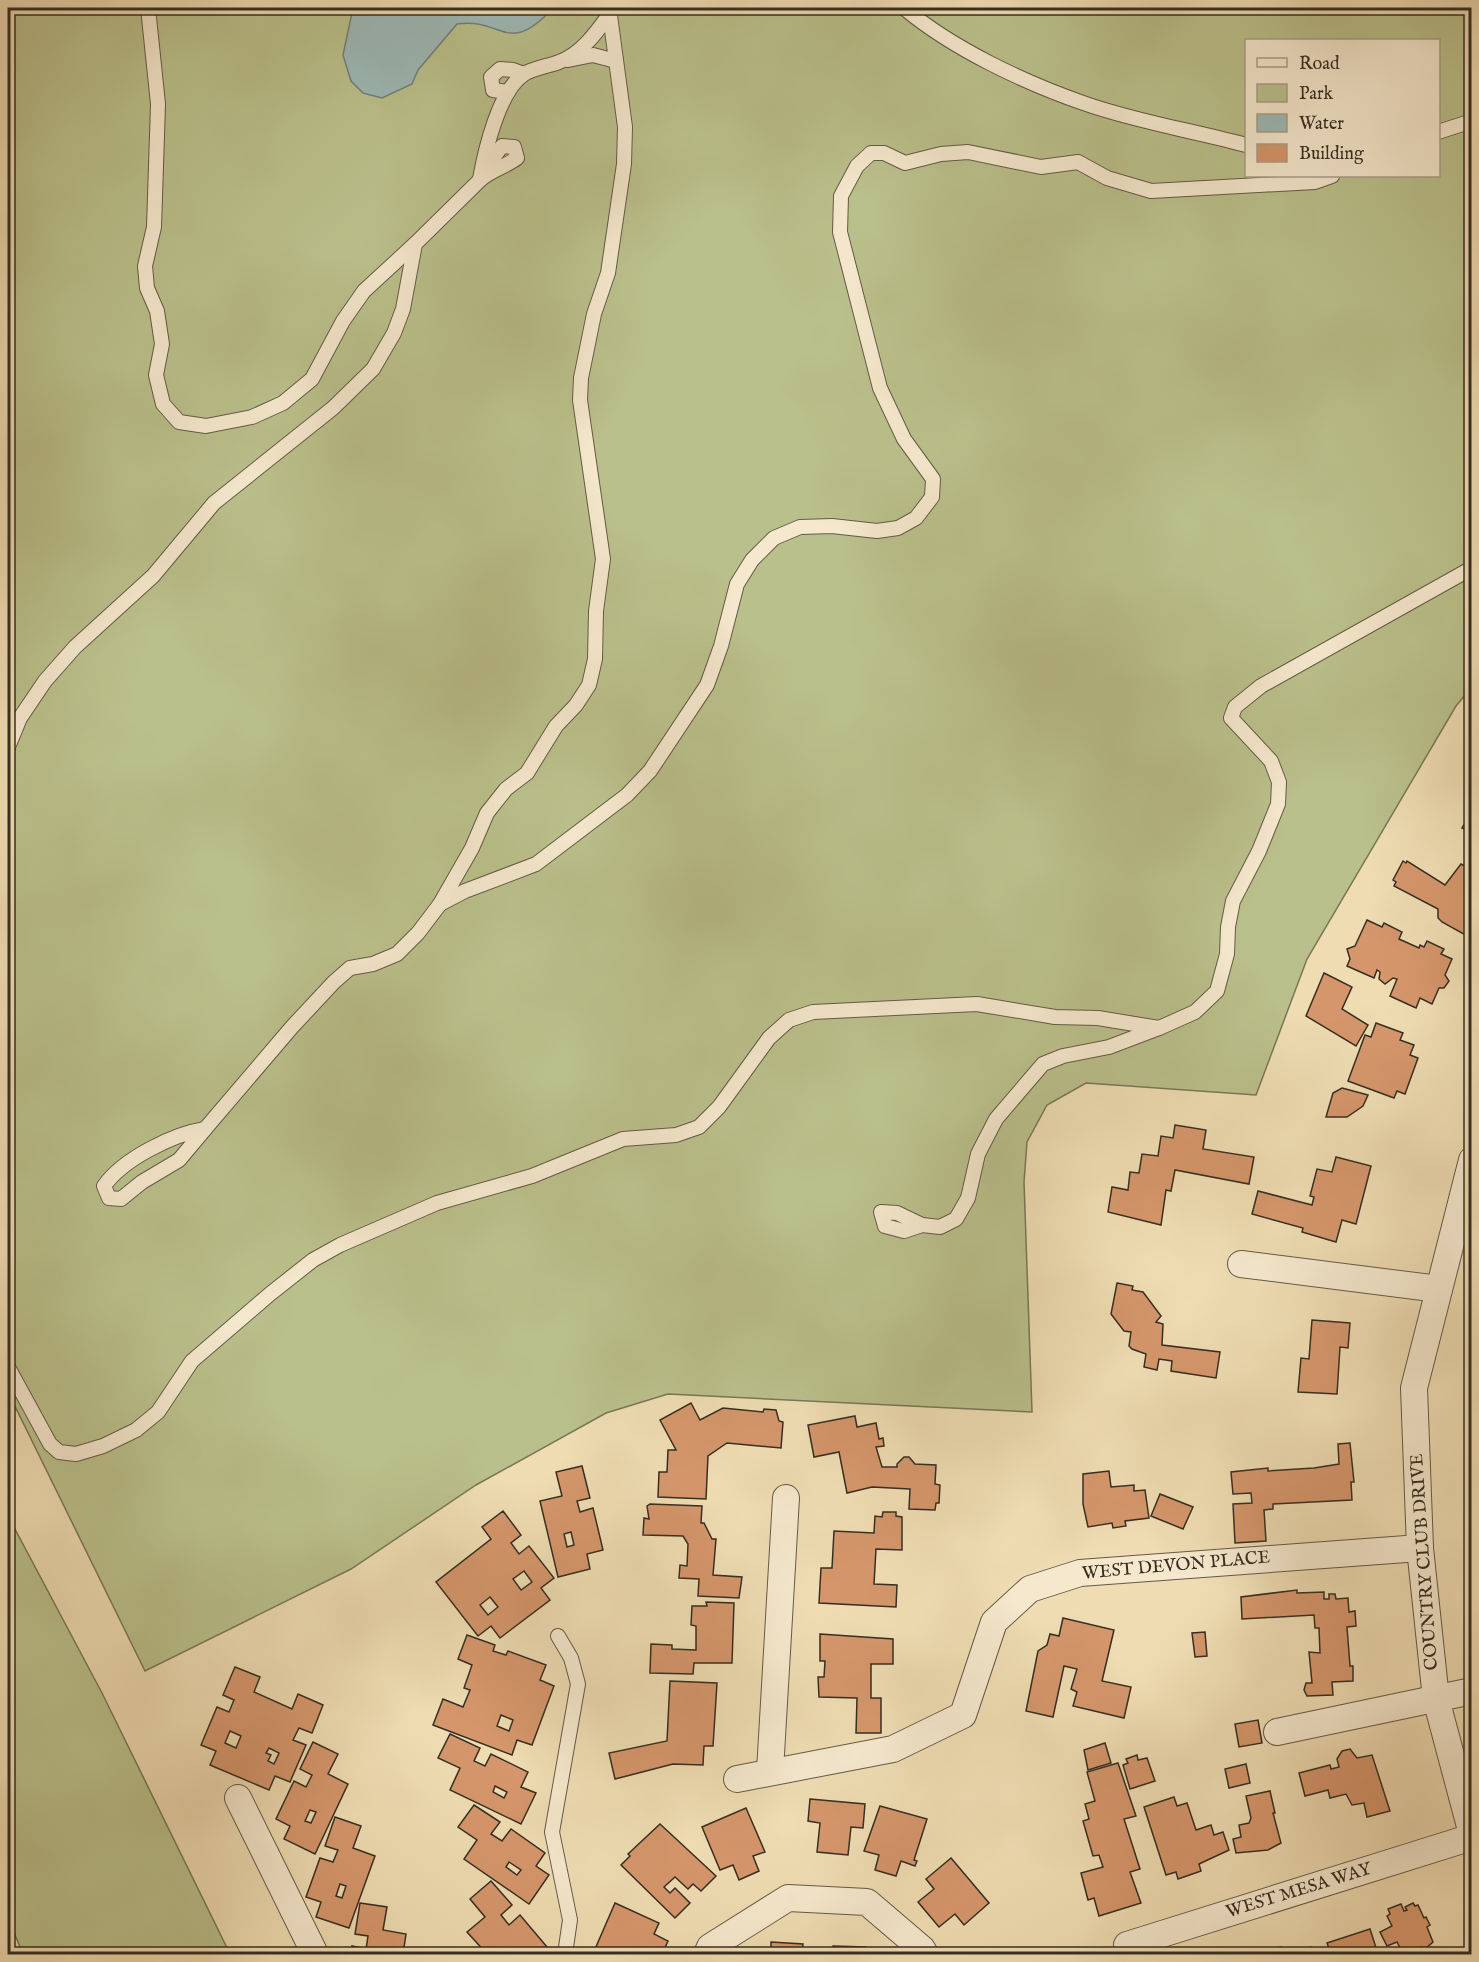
<svg xmlns="http://www.w3.org/2000/svg" width="1479" height="1962" font-family="'IM FELL English',serif">
	<rect width="100%" height="100%" fill="#efdcb2"/>
	<filter id="stains"><feTurbulence type="fractalNoise" baseFrequency=".00333" numOctaves="4"/><feColorMatrix values="0 0 0 0 .2 0 0 0 0 .09 0 0 0 0 .02 0 0 0 .5 -.17"/></filter>
	<radialGradient id="worn" r=".72"><stop offset=".6" stop-color="#630" stop-opacity="0"/><stop offset="1" stop-color="#630" stop-opacity=".3"/></radialGradient>
	<g fill="#bac08b" stroke="#787757" stroke-width="1.5" fill-rule="evenodd">
		<path d="M8 8H1471V688L1456 706 1307 959 1256 1095 1086 1083 1047 1105 1027 1142 1024 1182 1032 1412 668 1394 606 1413 476 1485 351 1569 145 1671 8 1392ZM1246 40H1438V176H1246Z"/>
		<polygon points="8,1516 102,1693 230,1954 23,1954 8,1918"/>
	</g>
	<path fill="#9db9b6" stroke="#74817b" stroke-width="1.5" d="M353 8H553C507 58 503 17 457 24L418 70 412 84 382 98 363 93 351 81 343 55Z"/>
	<g fill="#d5966b" stroke="#362e23" stroke-width="1.5" fill-rule="evenodd">
		<polygon points="1472,812 1472,833 1462,828"/>
		<polygon points="1403,861 1406,863 1407,861 1445,885 1461,864 1472,870 1472,931 1469,937 1442,922 1438,918 1438,909 1394,886 1396,882 1393,880"/>
		<polygon points="1367,920 1382,927 1384,923 1402,932 1399,939 1419,948 1420,945 1424,947 1427,941 1444,949 1441,954 1452,959 1445,975 1449,981 1444,988 1439,988 1432,1004 1420,998 1416,1008 1390,996 1397,979 1393,978 1385,984 1379,979 1380,972 1377,970 1374,978 1347,966 1350,959 1347,949 1355,946"/>
		<polygon points="1324,973 1352,987 1342,1009 1368,1025 1356,1046 1306,1016"/>
		<polygon points="1376,1023 1403,1033 1400,1040 1414,1045 1410,1055 1418,1058 1405,1094 1397,1091 1394,1098 1348,1081 1365,1035 1371,1037"/>
		<polygon points="1342,1088 1368,1095 1363,1106 1347,1117 1326,1117 1333,1093"/>
		<polygon points="1175,1125 1206,1130 1203,1149 1254,1157 1249,1184 1175,1170 1171,1191 1166,1190 1161,1225 1108,1212 1112,1187 1128,1190 1130,1172 1139,1173 1142,1154 1158,1156 1161,1136 1173,1138"/>
		<polygon points="1336,1157 1371,1166 1356,1224 1342,1220 1336,1242 1302,1232 1303,1228 1252,1214 1258,1191 1312,1205 1314,1197 1310,1196 1317,1169 1332,1172"/>
		<polygon points="1117,1283 1133,1286 1132,1290 1143,1292 1161,1316 1156,1322 1163,1324 1162,1345 1220,1352 1216,1378 1171,1371 1172,1361 1159,1359 1157,1370 1144,1367 1146,1354 1132,1349 1129,1346 1131,1332 1124,1331 1111,1314"/>
		<polygon points="1312,1320 1350,1323 1348,1348 1340,1347 1337,1394 1298,1392 1301,1358 1309,1359"/>
		<polygon points="691,1403 700,1420 723,1408 763,1412 764,1409 776,1410 779,1421 783,1422 781,1448 727,1443 708,1456 706,1499 658,1497 659,1472 667,1472 668,1450 676,1450 660,1420"/>
		<polygon points="855,1416 857,1427 876,1423 879,1439 883,1438 884,1446 876,1447 882,1467 897,1467 897,1464 904,1457 909,1457 915,1464 936,1465 935,1484 940,1485 939,1503 936,1503 935,1510 909,1509 910,1489 872,1487 847,1493 839,1452 814,1457 808,1425"/>
		<polygon points="1350,1443 1354,1482 1351,1482 1352,1500 1273,1504 1273,1509 1264,1510 1266,1541 1235,1543 1233,1504 1252,1503 1251,1493 1233,1494 1231,1472 1268,1468 1268,1471 1314,1468 1339,1464 1338,1444"/>
		<path d="M582 1466 590 1498 577 1501 580 1512 593 1508 603 1550 587 1554 590 1569 558 1577 540 1501 562 1496 556 1472ZM571 1532 574 1545 567 1547 564 1534Z"/>
		<polygon points="1109,1471 1111,1487 1134,1485 1134,1491 1145,1490 1149,1518 1125,1521 1126,1526 1113,1528 1112,1523 1088,1527 1083,1504 1083,1474"/>
		<polygon points="1160,1494 1193,1507 1183,1529 1151,1516"/>
		<polygon points="650,1504 702,1506 701,1523 704,1523 712,1539 716,1539 713,1575 742,1577 739,1598 698,1596 699,1579 679,1578 680,1565 687,1566 688,1544 683,1536 643,1535 644,1518 649,1519 647,1506"/>
		<path d="M503 1511 521 1535 511 1543 519 1554 529 1546 554 1578 541 1588 550 1600 500 1638 491 1626 478 1636 436 1582 491 1539 482 1527ZM524 1571 532 1582 521 1590 513 1579ZM490 1597 498 1607 488 1615 480 1605Z"/>
		<polygon points="883,1512 896,1512 896,1516 902,1517 902,1550 876,1549 874,1584 897,1585 896,1607 819,1603 821,1568 832,1568 834,1531 874,1533 875,1516 882,1517"/>
		<polygon points="1297,1590 1297,1593 1324,1592 1324,1599 1329,1599 1329,1594 1335,1594 1336,1599 1348,1598 1349,1612 1355,1611 1356,1626 1347,1627 1350,1666 1353,1666 1353,1681 1332,1682 1333,1695 1307,1696 1304,1690 1306,1683 1312,1683 1309,1652 1320,1653 1319,1628 1315,1628 1314,1615 1242,1619 1241,1597"/>
		<polygon points="706,1602 734,1603 732,1663 694,1663 693,1674 650,1673 651,1644 672,1645 672,1649 696,1650 696,1626 691,1625 692,1606 707,1606"/>
		<polygon points="1063,1618 1114,1630 1102,1681 1131,1687 1124,1718 1073,1706 1077,1692 1071,1689 1077,1669 1064,1666 1053,1717 1026,1711 1038,1651 1047,1645 1050,1634 1059,1636"/>
		<polygon points="1205,1632 1207,1656 1195,1657 1192,1633"/>
		<polygon points="820,1634 893,1639 893,1664 871,1664 871,1698 881,1698 881,1733 856,1733 857,1698 819,1697 818,1677 824,1677 825,1661 820,1661"/>
		<path d="M467 1635 495 1645 493 1651 506 1655 508 1651 546 1665 540 1680 554 1686 532 1745 517 1740 512 1755 433 1725 443 1699 463 1707 470 1690 464 1688 472 1665 458 1659ZM501 1715 513 1720 509 1731 497 1726Z"/>
		<path d="M235 1667 260 1677 254 1692 292 1709 298 1694 323 1705 312 1733 299 1728 293 1740 306 1745 290 1782 275 1776 269 1790 210 1765 216 1751 201 1745 217 1707 229 1712 234 1700 223 1695ZM230 1731 241 1736 236 1748 225 1743ZM269 1748 279 1753 274 1764 268 1761 271 1755 266 1753Z"/>
		<polygon points="670,1681 717,1683 713,1746 704,1746 703,1765 673,1764 615,1779 609,1753 667,1741"/>
		<polygon points="1258,1720 1262,1743 1239,1747 1235,1724"/>
		<path d="M450 1734 480 1748 474 1761 485 1766 491 1754 528 1772 521 1787 536 1793 521 1824 450 1790 460 1768 438 1758ZM495 1786 507 1792 504 1798 493 1792Z"/>
		<path d="M313 1742 338 1754 328 1774 348 1784 315 1854 284 1839 290 1826 276 1819 294 1781 306 1787 312 1775 300 1769ZM310 1810 316 1812 311 1823 305 1821Z"/>
		<polygon points="1105,1743 1111,1763 1088,1770 1084,1750"/>
		<polygon points="1350,1749 1357,1758 1372,1755 1390,1811 1367,1817 1364,1803 1352,1805 1346,1794 1330,1798 1328,1790 1305,1796 1299,1773 1330,1765 1331,1769 1339,1767 1337,1759 1342,1751"/>
		<polygon points="1137,1755 1138,1760 1147,1758 1155,1781 1130,1789 1123,1765 1128,1763 1126,1759"/>
		<polygon points="1118,1763 1136,1816 1124,1819 1140,1869 1130,1872 1141,1903 1099,1916 1094,1898 1088,1900 1081,1873 1103,1867 1099,1855 1093,1856 1083,1821 1089,1819 1085,1804 1095,1801 1087,1772"/>
		<polygon points="1246,1764 1250,1783 1229,1788 1225,1769"/>
		<polygon points="1270,1791 1275,1813 1273,1813 1281,1843 1268,1850 1236,1853 1233,1839 1241,1837 1239,1825 1249,1823 1251,1818 1246,1796"/>
		<polygon points="1174,1797 1177,1806 1187,1803 1196,1830 1211,1825 1214,1835 1223,1832 1229,1850 1199,1864 1201,1871 1178,1879 1176,1872 1166,1875 1144,1807"/>
		<polygon points="810,1799 865,1804 863,1828 851,1827 848,1855 817,1852 820,1823 808,1821"/>
		<path d="M474 1805 500 1822 491 1834 502 1841 511 1829 545 1853 536 1866 549 1875 529 1904 464 1859 477 1840 458 1827ZM509 1862 521 1870 517 1875 506 1867Z"/>
		<polygon points="880,1806 927,1819 914,1860 917,1861 915,1866 901,1861 896,1876 875,1870 879,1855 864,1851"/>
		<polygon points="746,1808 765,1852 753,1856 759,1871 739,1880 733,1865 720,1870 702,1827"/>
		<path d="M335 1817 361 1826 353 1848 375 1856 349 1928 316 1917 321 1902 306 1897 320 1858 333 1862 338 1850 325 1846ZM340 1884 346 1886 342 1898 336 1896Z"/>
		<polygon points="660,1824 716,1876 701,1891 693,1884 688,1889 675,1877 664,1887 670,1893 675,1888 690,1903 675,1918 621,1865 630,1856 628,1854"/>
		<polygon points="951,1858 989,1903 964,1925 955,1914 939,1927 918,1902 934,1889 926,1879"/>
		<polygon points="491,1881 512,1905 501,1915 509,1925 520,1915 547,1947 538,1954 487,1954 467,1932 485,1917 470,1899"/>
		<polygon points="360,1903 387,1907 383,1930 406,1934 403,1954 351,1954 352,1946 366,1949 368,1936 355,1934"/>
		<polygon points="615,1903 659,1923 654,1934 668,1941 662,1954 607,1954 595,1949"/>
		<polygon points="1413,1903 1415,1906 1418,1905 1424,1918 1426,1917 1430,1925 1427,1927 1433,1942 1425,1949 1421,1947 1410,1954 1403,1954 1397,1942 1387,1946 1380,1932 1392,1926 1387,1916 1390,1914 1388,1909 1401,1904 1404,1911 1407,1910 1405,1907"/>
		<polygon points="1370,1929 1378,1954 1331,1954 1327,1943"/>
		<polygon points="771,1942 803,1944 802,1954 771,1954"/>
		<polygon points="833,1946 866,1947 865,1954 832,1954"/>
		<polygon points="1281,1947 1284,1954 1311,1947 1313,1954 1268,1954 1267,1951"/>
	</g>
	<g fill="none" stroke-linecap="round" stroke-linejoin="round">
		<g stroke="#645a47" stroke-width="16">
			<g id="service">
				<polyline points="148,8 158,104 154,227 145,266 147,288 157,311 162,344 156,375 163,404 179,422 206,426 252,417 283,403 312,379 343,321 364,291 415,244"/>
				<path d="M904 8C953 49 1025 83 1086 104 1138 122 1194 131 1246 145"/>
				<polyline points="568,60 593,55 616,61"/>
				<polyline points="508,92 493,90 491,77 500,69 513,70 524,74"/>
				<polyline points="1438,132 1472,121"/>
				<path d="M480 179C485 151 499 90 524 74 534 68 549 66 559 62 581 54 596 33 609 15"/>
				<path d="M8 747 20 718 45 681 75 647 153 576 214 503 333 408 373 369 394 333 403 309 415 244 480 180C491 170 505 167 517 158L514 147 502 146 494 157 491 170"/>
				<polyline points="440,904 465,891 536,864 627,795 650,771 707,685 721,646 737,584 752,560 774,538 800,527 832,526 877,531 898,528 916,518 932,497 933,479 904,439 880,388 840,232 841,196 857,166 871,153 884,153 905,163 941,154 968,152 1041,167 1078,162 1107,178 1151,191 1315,182 1332,176"/>
				<polyline points="205,1129 292,1027 334,982 350,968 373,964 397,954 418,933 440,904 472,848 487,813 506,789 527,773 556,726 576,705 589,685 595,659 596,611 603,559 580,400 581,378 594,314 608,273 624,164 625,127 609,8"/>
				<path d="M205 1129 179 1160 142 1182 121 1199 109 1198 104 1186C123 1159 173 1134 205 1129Z"/>
				<polygon points="881,1212 897,1213 922,1225 904,1231 885,1226"/>
				<polyline points="922,1225 940,1227 956,1219 968,1198 978,1154 996,1119 1043,1064 1063,1056 1109,1047 1159,1028 1195,1012 1217,991 1227,954 1228,927 1233,901 1259,851 1278,804 1279,782 1271,761 1231,718 1235,707 1261,686 1472,568"/>
				<polyline points="8,1367 50,1444 59,1452 76,1454 103,1446 136,1430 158,1412 192,1361 270,1294 313,1260 340,1245 437,1203 532,1176 623,1139 676,1135 699,1127 719,1107 769,1038 789,1020 813,1012 977,1004 1055,1017 1098,1018 1159,1028"/>
				<polyline points="558,1636 571,1658 578,1684 552,1832 570,1920 565,1954"/>
			</g>
		</g>
		<g stroke="#645a47" stroke-width="28">
			<g id="minor">
				<polyline points="1472,1160 1414,1388 1420,1548 1436,1699 1472,1834"/>
				<polyline points="1241,1264 1439,1289"/>
				<polyline points="1277,1732 1472,1691"/>
				<polyline points="770,1771 786,1498"/>
				<polyline points="737,1779 893,1749 963,1715 994,1622 1030,1589 1080,1573 1420,1548"/>
				<polyline points="238,1798 315,1954"/>
				<polyline points="1127,1945 1472,1837"/>
				<polyline points="707,1954 710,1947 788,1898 867,1902 922,1949 925,1954"/>
			</g>
		</g>
		<use href="#service" stroke="#f5e8cd" stroke-width="14"/>
		<use href="#minor" stroke="#f5e8cd" stroke-width="26"/>
	</g>
	<g text-anchor="middle" dominant-baseline="central" stroke-width="5" stroke-linejoin="round" paint-order="stroke">
		<g font-size="18" fill="#362e23" stroke="#f5e8cd">
			<text transform="translate(1425 1562) rotate(-94)">COUNTRY CLUB DRIVE</text>
			<text transform="translate(1176 1566) rotate(-5)">WEST DEVON PLACE</text>
			<text transform="translate(1299 1891) rotate(-17)">WEST MESA WAY</text>
		</g>
	</g>
	<rect width="1479" height="1962" fill="none" stroke="#efdcb2" stroke-width="30"/>
	<rect x="9" y="9" width="1461" height="1944" fill="none" stroke="#362e23" stroke-width="3"/>
	<rect x="15" y="15" width="1449" height="1932" fill="none" stroke="#362e23" stroke-width="1.5"/>
	<rect x="1245" y="39" width="195" height="138" fill="#f5e8cd" stroke="#a99e89" stroke-width="1.5"/>
	<rect x="1257" y="58" width="30" height="9" fill="#f5e8cd" stroke="#a99e89" stroke-width="1.5"/>
	<text x="1299" y="69" font-size="18" fill="#362e23">Road</text>
	<rect x="1257" y="84" width="30" height="18" fill="#bac08b" stroke="#a99e89" stroke-width="1.5"/>
	<text x="1299" y="99" font-size="18" fill="#362e23">Park</text>
	<rect x="1257" y="114" width="30" height="18" fill="#9db9b6" stroke="#a99e89" stroke-width="1.5"/>
	<text x="1299" y="129" font-size="18" fill="#362e23">Water</text>
	<rect x="1257" y="144" width="30" height="18" fill="#d5966b" stroke="#a99e89" stroke-width="1.5"/>
	<text x="1299" y="159" font-size="18" fill="#362e23">Building</text>
	<rect width="100%" height="100%" filter="url(#stains)"/>
	<rect width="100%" height="100%" fill="url(#worn)"/>
</svg>
